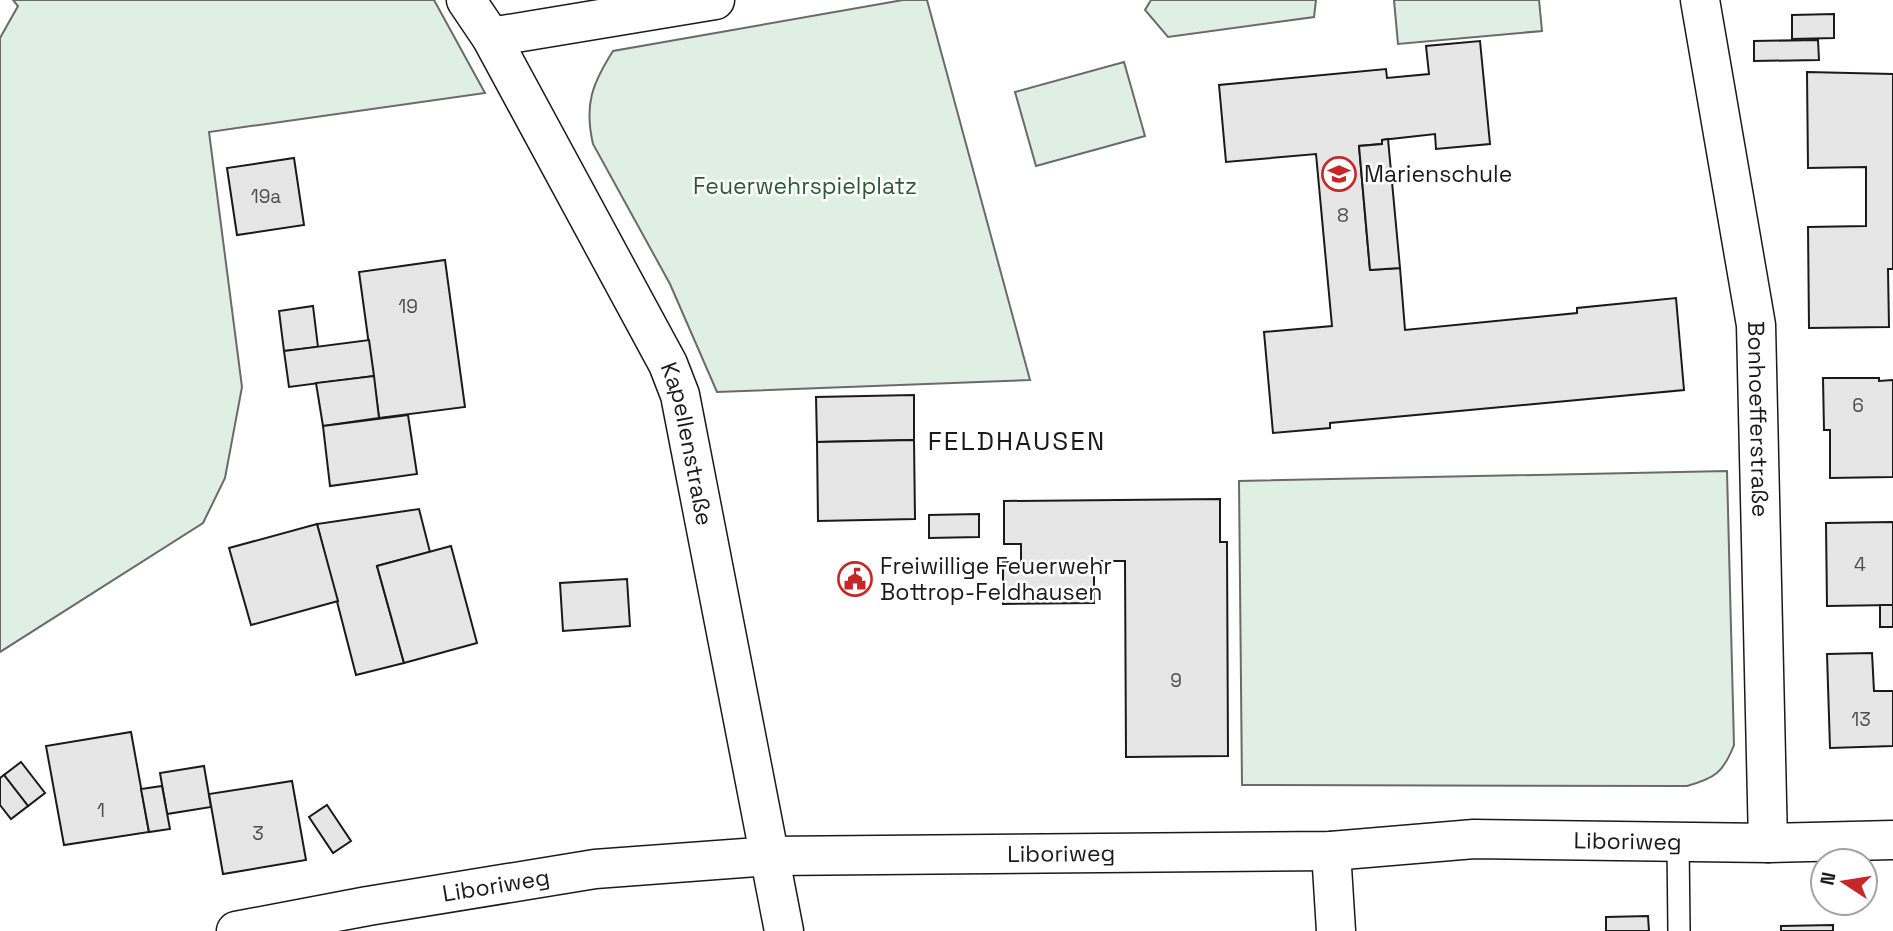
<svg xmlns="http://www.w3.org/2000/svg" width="1893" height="931" font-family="'Space Grotesk',sans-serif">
	<rect width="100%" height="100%" fill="#fff"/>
	<g fill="#e0efe3" stroke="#6a6a6a" stroke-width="2">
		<polygon points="13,0 434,0 485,93 209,132 242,387 225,478 203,523 0,652 0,38 18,6"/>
		<path d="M903 0H927L1030 380 717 392 670 284 593 144C584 105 592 84 613 51Z"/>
		<polygon points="1151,0 1316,0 1314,17 1168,37 1145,10"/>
		<polygon points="1394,0 1539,0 1542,31 1398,44"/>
		<polygon points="1124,62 1145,136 1036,166 1015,92"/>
		<path d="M1727 471 1734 745C1723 773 1715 778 1687 786L1242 785 1239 481Z"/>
	</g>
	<g fill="#e6e6e6" stroke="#1a1a1a" stroke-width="2">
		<polygon points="1834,14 1834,38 1792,39 1792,15"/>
		<polygon points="1818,40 1819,60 1754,61 1754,41"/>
		<polygon points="1480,41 1490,144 1436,149 1435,134 1382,140 1382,144 1359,146 1370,270 1400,268 1405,330 1577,313 1577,308 1676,298 1684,390 1330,423 1330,428 1273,433 1264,332 1332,326 1316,154 1226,162 1219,85 1386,69 1387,78 1429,74 1426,46"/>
		<polygon points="1807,72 1893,74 1893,269 1888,269 1889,327 1809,328 1808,227 1866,226 1866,167 1808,168"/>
		<polygon points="1388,139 1400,268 1370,270 1359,146 1382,144 1382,140"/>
		<polygon points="294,158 304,225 237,235 227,168"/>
		<polygon points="445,260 465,407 379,418 359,272"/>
		<polygon points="313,306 318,347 284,351 279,311"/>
		<polygon points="369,340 374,376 289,387 284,351"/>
		<polygon points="374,376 379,418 323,426 316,383"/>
		<polygon points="1823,378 1879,378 1879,381 1893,380 1893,477 1830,478 1830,430 1824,430"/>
		<polygon points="914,395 914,440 817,442 816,397"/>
		<polygon points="408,415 417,474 330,486 323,426"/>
		<polygon points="914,440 915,519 818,521 817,442"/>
		<polygon points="1220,499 1220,542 1227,542 1228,756 1126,757 1125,561 1094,561 1094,603 1003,604 1003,562 1021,562 1021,544 1004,544 1004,501"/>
		<polygon points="419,509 430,552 377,566 404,663 356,675 317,524"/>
		<polygon points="979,514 979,537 929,538 929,515"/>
		<polygon points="1893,522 1893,605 1827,606 1826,523"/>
		<polygon points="317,524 338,601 251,625 229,548"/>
		<polygon points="451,546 477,643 404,663 377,566"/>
		<polygon points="627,579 630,626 563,631 560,583"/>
		<rect x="1880" y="605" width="13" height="22"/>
		<polygon points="1872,653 1874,691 1893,691 1893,746 1830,748 1827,654"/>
		<polygon points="131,732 149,832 64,845 46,746"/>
		<polygon points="21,762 45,793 28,806 4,775"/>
		<polygon points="204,766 211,807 167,814 160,773"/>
		<polygon points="4,775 28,806 11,819 0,805 0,778"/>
		<polygon points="292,781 306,860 223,874 209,794"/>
		<polygon points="162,786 170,829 149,832 141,789"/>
		<polygon points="327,805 351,841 333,853 309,817"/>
		<polygon points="1648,916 1649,931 1606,931 1606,917"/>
		<polygon points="1833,925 1833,931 1781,931 1781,926"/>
	</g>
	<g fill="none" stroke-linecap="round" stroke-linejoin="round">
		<g stroke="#1a1a1a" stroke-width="24">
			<polyline id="lane" points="1678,841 1679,931"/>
		</g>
		<g stroke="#1a1a1a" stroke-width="41">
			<g id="street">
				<path id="s1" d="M466 0 491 37 668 364 680 395 784 931"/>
				<path id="s2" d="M1700 0 1756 325 1768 843"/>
				<polyline points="491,37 715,0"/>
				<polyline points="1331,851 1336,931"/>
				<path id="s3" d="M236 931 368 906 595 869 770 856 1331 851 1474 839 1768 843 1893 840"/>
			</g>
		</g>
		<use href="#lane" stroke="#fff" stroke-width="21"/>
		<use href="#street" stroke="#fff" stroke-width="38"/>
	</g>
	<defs>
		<g id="school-ring" transform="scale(1.75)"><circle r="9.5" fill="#fff" stroke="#c62828" stroke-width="1.5"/><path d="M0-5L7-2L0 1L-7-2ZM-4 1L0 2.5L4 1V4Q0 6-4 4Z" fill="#c62828"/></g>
		<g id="civic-ring" transform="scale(1.75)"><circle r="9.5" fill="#fff" stroke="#c62828" stroke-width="1.5"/><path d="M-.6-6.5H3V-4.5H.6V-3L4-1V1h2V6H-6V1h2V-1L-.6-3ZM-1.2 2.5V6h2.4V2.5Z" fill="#c62828"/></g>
	</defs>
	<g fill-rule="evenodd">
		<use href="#school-ring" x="1339" y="174"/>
		<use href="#civic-ring" x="855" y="579"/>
	</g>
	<g text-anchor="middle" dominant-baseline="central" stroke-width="5" stroke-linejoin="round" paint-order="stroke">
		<g font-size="19" fill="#4d4d4d">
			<text x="266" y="196">19a</text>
			<text x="1343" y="215">8</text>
			<text x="408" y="306">19</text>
			<text x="1858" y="405">6</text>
			<text x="1860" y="564">4</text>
			<text x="1176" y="680">9</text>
			<text x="1861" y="719">13</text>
			<text x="101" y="810">1</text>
			<text x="258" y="833">3</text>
		</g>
		<g font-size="23" fill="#1a1a1a" stroke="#fff" text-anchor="start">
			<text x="1364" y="174">Marienschule</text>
			<text x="880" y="566">Freiwillige Feuerwehr<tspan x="880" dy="26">Bottrop-Feldhausen</tspan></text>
		</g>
		<g font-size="23" fill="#2b5a34" stroke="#fff">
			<text x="805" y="186">Feuerwehrspielplatz</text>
		</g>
		<g font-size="23" fill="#1a1a1a" stroke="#fff">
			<text stroke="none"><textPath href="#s2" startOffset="424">Bonhoefferstraße</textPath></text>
			<text stroke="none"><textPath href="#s1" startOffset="499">Kapellenstraße</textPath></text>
			<text stroke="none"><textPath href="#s3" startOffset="1398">Liboriweg</textPath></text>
			<text stroke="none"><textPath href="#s3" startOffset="831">Liboriweg</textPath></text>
			<text stroke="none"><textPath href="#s3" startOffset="264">Liboriweg</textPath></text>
		</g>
		<g font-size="26" letter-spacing="2" fill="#1a1a1a" stroke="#fff">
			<text x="1017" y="441">FELDHAUSEN</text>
		</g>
	</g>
	<g transform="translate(1844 882) rotate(282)"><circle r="33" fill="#ffffff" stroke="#a3a3a3" stroke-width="2"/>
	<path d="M0-5L12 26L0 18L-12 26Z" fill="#c62828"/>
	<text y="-10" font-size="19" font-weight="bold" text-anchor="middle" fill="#1a1a1a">N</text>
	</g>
</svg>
